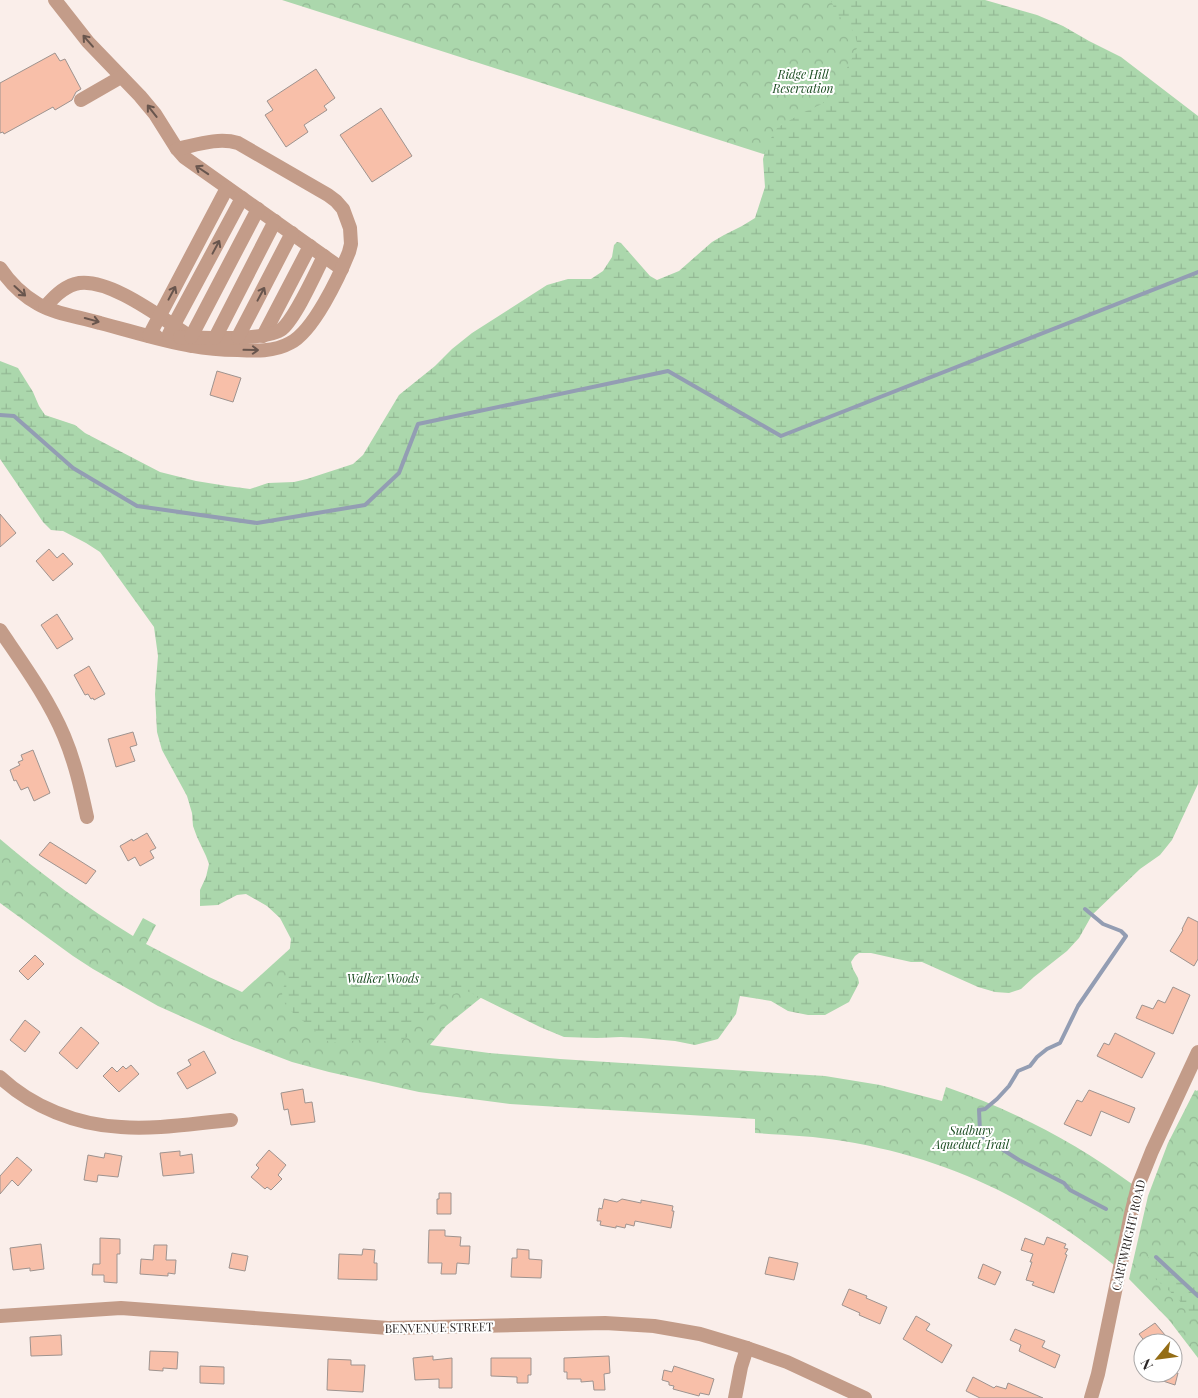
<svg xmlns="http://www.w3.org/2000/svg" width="1198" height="1398" font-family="'Playfair Display',serif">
	<defs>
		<pattern id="forest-crowns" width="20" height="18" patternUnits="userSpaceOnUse" patternTransform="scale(1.25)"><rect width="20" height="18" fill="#abd7ac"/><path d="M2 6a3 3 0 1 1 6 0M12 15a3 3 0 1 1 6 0" fill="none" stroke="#93b894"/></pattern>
		<pattern id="wetland-marsh" width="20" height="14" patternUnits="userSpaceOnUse" patternTransform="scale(1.25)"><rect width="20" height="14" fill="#abd7ac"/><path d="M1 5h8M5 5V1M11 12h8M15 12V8" fill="none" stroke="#93b894"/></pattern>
	</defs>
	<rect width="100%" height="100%" fill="#faeeea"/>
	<g fill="url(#forest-crowns)">
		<polygon points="282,0 875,0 832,176"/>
		<path d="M0 839C42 875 86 907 133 936L143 918 156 925 146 944 209 977 242 992 326 916 493 988 446 1026 430 1045 489 1053 560 1059 825 1076 880 1085 942 1101 946 1087C1015 1111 1073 1141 1132 1184L1114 1265C1032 1199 947 1158 843 1141 814 1136 784 1135 755 1133V1119L510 1104 419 1092 329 1072 292 1062 234 1040 158 1006 93 969 73 956 0 903Z"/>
		<polygon points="1195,1090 1197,1091 1198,1090 1198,1358 1169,1320 1129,1279 1148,1196 1168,1143"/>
	</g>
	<g fill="url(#wetland-marsh)">
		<path d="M831 0H985L1037 15 1063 26 1089 41 1121 57 1198 116V784L1172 840 1160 855 1140 869 1092 915 1079 938 1067 951 1034 977 1021 989 1009 993 995 992 978 987 922 962H911L871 953H859L855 956 851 962 853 969 858 978 859 983 849 1002 825 1015H808L788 1011 771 1001 740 996 736 1014 718 1039 695 1045 675 1041 641 1038 621 1037 597 1038 564 1037 540 1027 465 990C451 994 428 1005 419 1018 414 1025 413 1035 404 1039 393 1044 380 1040 369 1040 356 1040 343 1042 330 1043L286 1007 282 994 287 973 291 939 280 918 267 906 246 894 237 895 218 905 200 906V890L206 877 209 864 206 856 197 837 193 826 192 813 187 796 162 750 157 732 155 694 158 656 154 627 100 552 86 543 63 531 51 530 43 522 0 459V361L18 368 33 392 39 406 45 415 75 425 85 433 160 472 196 481 227 486 250 489 268 483 294 482 307 479 353 464 363 455 399 395 435 366 452 349 472 333 547 285 568 279H591L603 271 612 257 614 245 617 242 621 243 650 276 657 280 679 271 712 242 724 235 742 226 755 218 765 187 763 159 767 145 777 128 802 113 822 104 838 86 858 46 854 32 846 22 836 14Z"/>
		<polygon points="1161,1250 1174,1250 1192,1263 1198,1270 1198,1321 1175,1296 1152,1276 1146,1262 1150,1255"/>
	</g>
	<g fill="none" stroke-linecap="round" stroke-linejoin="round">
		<g stroke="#939db3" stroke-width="4">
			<polyline points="0,415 14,416 73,468 137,506 257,523 365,505 399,473 418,424 668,371 781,436 1198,272"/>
			<polyline points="1085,909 1103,924 1121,931 1126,936 1078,1006 1060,1043 1047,1049 1037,1057 1030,1066 1018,1071 1009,1086 997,1099 985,1109 979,1110 980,1131 983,1137 1019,1160 1064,1183 1070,1190 1106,1209"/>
			<polyline points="1156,1257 1198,1296"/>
		</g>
	</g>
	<g fill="#f8bfa9" stroke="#9e938f">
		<polygon points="55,53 60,61 65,59 81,89 76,92 72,100 55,110 53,107 4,134 3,132 0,133 0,83"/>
		<polygon points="316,69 335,98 324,106 327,110 304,125 308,132 286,147 265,115 273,110 267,101"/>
		<polygon points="381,108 412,156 372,182 340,135"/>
		<polygon points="217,371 241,378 233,402 210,395"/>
		<polygon points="0,514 16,533 0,547"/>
		<polygon points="49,549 57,558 63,553 73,564 53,581 36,561"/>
		<polygon points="57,614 73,639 57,649 41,625"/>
		<polygon points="89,666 105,694 94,700 93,698 91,699 88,694 85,695 74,675"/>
		<polygon points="133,732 137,745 130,747 135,761 116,767 108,739"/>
		<polygon points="33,750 50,793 34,801 28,787 21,790 16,780 14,781 10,770 20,765 18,762 23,760 21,755"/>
		<polygon points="147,833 156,848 150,851 154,858 140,866 135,857 128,861 120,846 132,839 133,841"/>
		<polygon points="50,842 96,871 86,884 39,855"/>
		<polygon points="1188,917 1198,922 1198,959 1194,966 1170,951 1183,930 1182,929"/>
		<polygon points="35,955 44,964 28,980 19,971"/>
		<polygon points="1173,987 1190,995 1173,1034 1136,1018 1142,1005 1153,1009 1158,1000 1165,1003"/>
		<polygon points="25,1020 40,1032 25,1052 10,1040"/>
		<polygon points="81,1027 99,1043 77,1069 59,1053"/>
		<polygon points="1115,1033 1155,1053 1142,1078 1097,1056 1104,1043 1109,1045"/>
		<polygon points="204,1051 216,1073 187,1089 177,1073 191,1065 188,1060"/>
		<polygon points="131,1065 139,1074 119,1092 103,1076 112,1067 117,1072 123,1066 126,1069"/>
		<polygon points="303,1089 305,1103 312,1102 315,1122 291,1125 288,1109 284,1110 281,1093"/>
		<polygon points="1089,1090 1135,1108 1129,1123 1101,1111 1091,1136 1064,1124 1077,1100 1082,1102"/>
		<polygon points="269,1150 286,1165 278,1175 282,1179 271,1190 267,1187 265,1189 251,1177 259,1168 256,1165"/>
		<polygon points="180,1151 180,1156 192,1154 194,1173 163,1176 160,1153"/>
		<polygon points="105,1153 122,1156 118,1177 98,1175 97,1182 84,1180 88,1155 104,1158"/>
		<polygon points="17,1157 32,1170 18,1186 12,1180 0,1194 0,1176"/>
		<polygon points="439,1193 451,1193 451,1214 437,1214 437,1199 439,1199"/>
		<polygon points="604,1199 617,1202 622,1199 641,1203 641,1200 673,1206 672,1211 674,1211 671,1228 635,1221 634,1226 626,1224 625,1228 616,1226 616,1228 600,1225 601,1221 597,1221 599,1208 602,1209"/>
		<polygon points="429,1230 445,1230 445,1236 461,1237 460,1246 470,1246 469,1264 457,1263 456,1274 441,1274 442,1263 428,1263"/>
		<polygon points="1047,1237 1066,1244 1064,1248 1068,1249 1065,1254 1067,1255 1054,1293 1032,1285 1034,1282 1026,1280 1032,1262 1030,1262 1033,1254 1021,1250 1025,1238 1044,1245"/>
		<polygon points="100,1238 120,1239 120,1254 117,1254 117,1283 104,1282 104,1275 92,1275 93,1264 100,1264"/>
		<polygon points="41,1244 44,1269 30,1271 30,1268 13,1270 10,1248"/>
		<polygon points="154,1245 167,1245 166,1260 176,1260 175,1274 168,1273 168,1276 140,1274 141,1259 153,1260"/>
		<polygon points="363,1249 375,1250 374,1263 377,1263 377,1280 338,1279 339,1254 362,1255"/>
		<polygon points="517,1249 529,1250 529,1259 542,1260 541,1278 511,1277 512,1258 517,1258"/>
		<polygon points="232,1253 248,1256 245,1271 229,1268"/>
		<polygon points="769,1257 798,1263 794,1280 765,1274"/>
		<polygon points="983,1264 1001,1272 995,1285 978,1278"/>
		<polygon points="849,1289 867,1296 866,1298 887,1307 880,1324 859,1315 860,1313 842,1305"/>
		<polygon points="916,1316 930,1324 926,1330 952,1345 942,1363 903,1339"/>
		<polygon points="1155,1323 1165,1335 1171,1343 1146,1343 1139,1334"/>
		<polygon points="1015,1329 1045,1341 1042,1347 1060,1355 1055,1368 1019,1351 1021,1345 1010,1340"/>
		<polygon points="61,1335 62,1355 31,1356 30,1337"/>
		<polygon points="150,1351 178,1352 177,1369 163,1368 163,1371 149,1370"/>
		<polygon points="433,1356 433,1360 452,1358 452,1388 439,1388 439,1379 415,1380 413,1358"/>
		<polygon points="609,1356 610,1373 604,1374 605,1390 594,1390 593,1381 581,1382 581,1379 567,1379 567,1372 564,1372 564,1358"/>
		<polygon points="491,1358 531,1358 531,1375 528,1375 528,1383 517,1383 517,1377 491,1376"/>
		<polygon points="328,1359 351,1360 351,1365 365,1365 363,1392 327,1390"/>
		<polygon points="200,1366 224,1367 224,1384 200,1383"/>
		<polygon points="674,1366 714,1379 709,1395 700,1393 699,1396 673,1389 674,1386 669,1385 669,1382 662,1380 664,1370 672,1372"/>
		<polygon points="1146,1373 1178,1373 1175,1385 1145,1375"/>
		<polygon points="973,1377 994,1388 996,1386 1006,1389 1008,1383 1043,1398 980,1398 966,1391"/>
	</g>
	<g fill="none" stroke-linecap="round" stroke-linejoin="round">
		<g stroke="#c39c89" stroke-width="14">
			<polyline points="55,0 88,42 140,96 155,114 177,149 184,157 342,269"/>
			<polyline points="81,100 121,77"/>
			<path d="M0 268C10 283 22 295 38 304 55 314 81 317 100 323 131 331 161 341 192 346 207 349 223 350 238 350 255 351 274 352 290 343 313 332 339 277 349 252L351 244 350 228 343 209 336 201 328 195 238 143C218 137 196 145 177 149"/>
			<path d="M45 307C53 298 62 288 75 284 107 275 164 320 191 337"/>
			<polyline points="169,334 242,198"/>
			<polyline points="156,336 149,336 227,188"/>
			<polyline points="263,336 310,246"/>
			<path d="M180 337C201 338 267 341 282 329 296 317 315 274 324 256"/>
			<polyline points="191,337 258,209"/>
			<polyline points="238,337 292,233"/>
			<polyline points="215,338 275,221"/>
			<path d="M0 630C23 664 48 698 64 736 75 762 81 789 87 817"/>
			<path d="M0 1077C32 1107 77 1125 121 1127 155 1130 196 1123 231 1120"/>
			<polyline points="0,1316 121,1308 388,1328 605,1323 654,1326 700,1334 747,1348 787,1362 865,1398"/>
			<polyline points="735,1398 741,1367 747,1348"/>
			<polyline points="1091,1398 1098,1374 1131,1214 1138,1186 1152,1151 1198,1052"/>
		</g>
	</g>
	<defs><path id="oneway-shaft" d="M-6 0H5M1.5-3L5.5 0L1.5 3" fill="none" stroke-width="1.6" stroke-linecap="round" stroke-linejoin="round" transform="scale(1.25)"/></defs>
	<g stroke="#68554d">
		<use href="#oneway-shaft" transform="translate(88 41) rotate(-131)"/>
		<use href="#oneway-shaft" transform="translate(152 111) rotate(-128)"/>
		<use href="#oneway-shaft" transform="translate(202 170) rotate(-146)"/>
		<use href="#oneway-shaft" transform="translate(216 247) rotate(-62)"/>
		<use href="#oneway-shaft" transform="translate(20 291) rotate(42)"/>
		<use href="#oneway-shaft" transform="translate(172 293) rotate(-62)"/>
		<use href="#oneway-shaft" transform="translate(261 294) rotate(-62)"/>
		<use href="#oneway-shaft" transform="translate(92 320) rotate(15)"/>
		<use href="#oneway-shaft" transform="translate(251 350) rotate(1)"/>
	</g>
	<g text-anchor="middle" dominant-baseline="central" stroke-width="4" stroke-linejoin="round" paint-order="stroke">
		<g font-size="12" font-style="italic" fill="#1a4c20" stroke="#fff">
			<text x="803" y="74">Ridge Hill<tspan x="803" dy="14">Reservation</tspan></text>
			<text x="383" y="978">Walker Woods</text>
			<text x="971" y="1130">Sudbury<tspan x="971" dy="14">Aqueduct Trail</tspan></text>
		</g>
		<g font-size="12" fill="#2b2625" stroke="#fff">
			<text transform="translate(1128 1235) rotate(-77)">CARTWRIGHT ROAD</text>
			<text transform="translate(439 1327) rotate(-1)">BENVENUE STREET</text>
		</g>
	</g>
	<g transform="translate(1158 1358) rotate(241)"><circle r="24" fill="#ffffff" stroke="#aaa8a8"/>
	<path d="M0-4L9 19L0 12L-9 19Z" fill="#946d16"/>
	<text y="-8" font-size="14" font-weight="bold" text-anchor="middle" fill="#2b2625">N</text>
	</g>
</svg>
